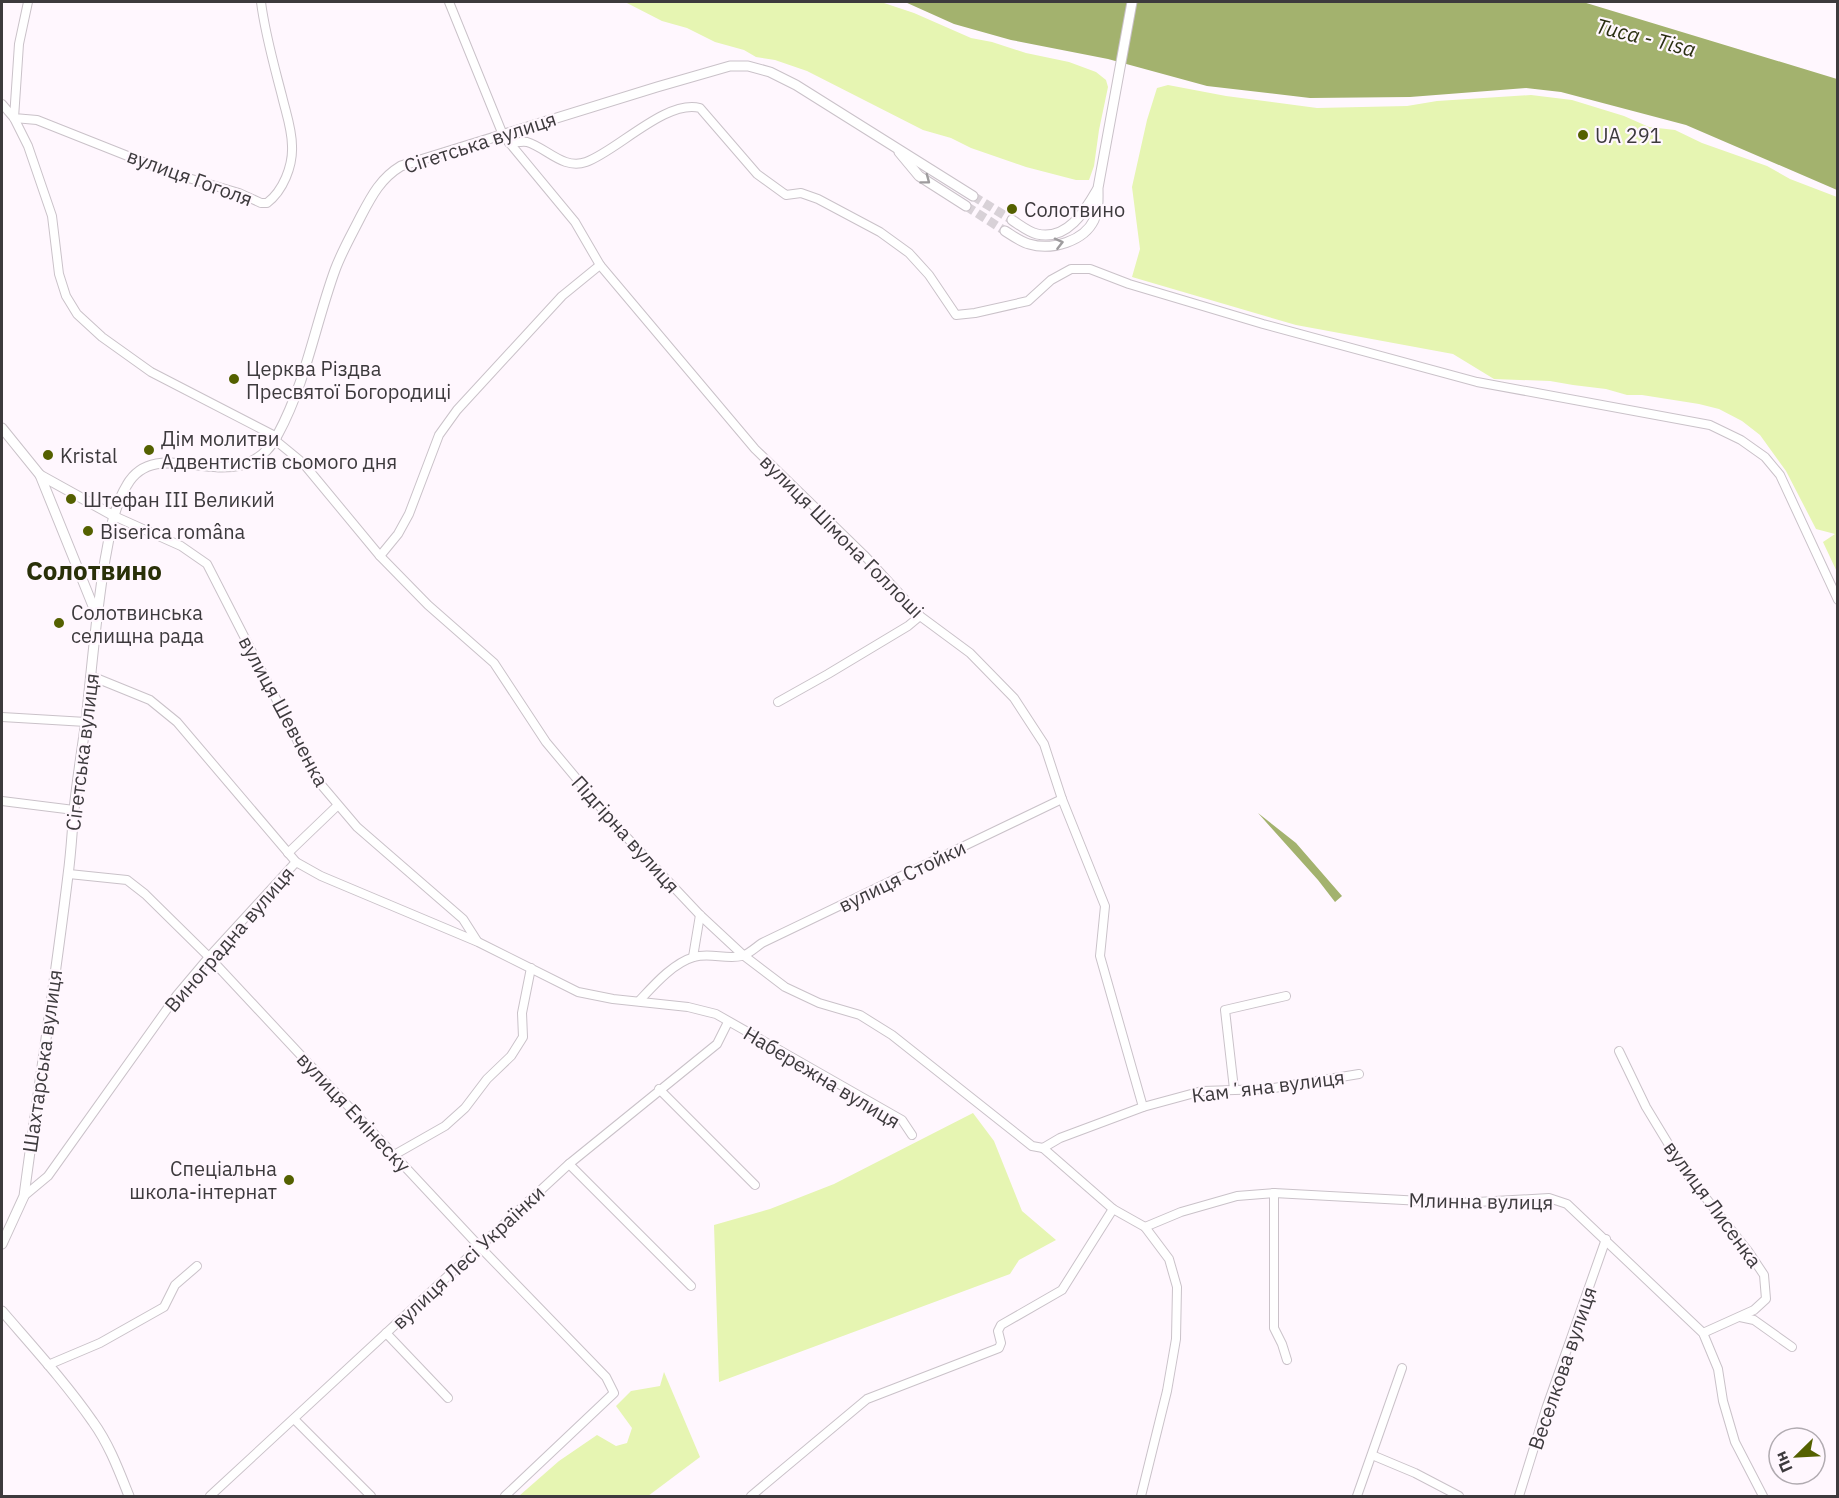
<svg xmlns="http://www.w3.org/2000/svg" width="1839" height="1498" font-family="'IBM Plex Sans',sans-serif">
	<rect width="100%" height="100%" fill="#fff7fe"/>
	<g fill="#e6f5b2">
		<polygon points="625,2 872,2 884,3 914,13 971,38 992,42 1026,53 1069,62 1096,72 1106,80 1108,87 1099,130 1094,166 1089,180 1076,180 1026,167 971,148 951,138 923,130 807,71 775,60 756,57 744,50 715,42 687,28 662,21"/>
		<polygon points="1168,85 1226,96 1317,108 1407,106 1437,101 1531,95 1572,100 1624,116 1649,127 1675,130 1702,143 1767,166 1790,179 1837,197 1837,572 1823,542 1835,534 1816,529 1786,471 1760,435 1742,421 1719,409 1699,404 1642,395 1627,395 1606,389 1573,385 1550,381 1494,379 1453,354 1296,325 1132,277 1140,249 1132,187 1147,120 1157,88"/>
		<polygon points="973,1113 994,1141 1022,1211 1056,1240 1019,1260 1010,1274 719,1382 714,1225 770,1209 834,1184"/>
		<polygon points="664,1372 700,1457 648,1496 519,1496 559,1461 597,1435 616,1446 627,1443 632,1428 616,1406 631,1391 660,1386"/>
	</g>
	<g fill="#a3b26e">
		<polygon points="905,2 1583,2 1837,79 1837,190 1686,125 1561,92 1526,88 1410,97 1310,98 1207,86 1108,59 1011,40 954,24"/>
		<polygon points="1258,813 1296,843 1342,896 1335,902 1318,880"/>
	</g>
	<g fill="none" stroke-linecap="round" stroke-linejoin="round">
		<g stroke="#d8d1d7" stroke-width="9" stroke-dasharray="9 4.5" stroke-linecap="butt">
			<polyline points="973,196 1012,220"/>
			<polyline points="966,206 1005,231"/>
		</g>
		<g stroke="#cac2c9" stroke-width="10">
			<g id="minor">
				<path d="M28 2 19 44 14 118 37 120 168 172 239 193 261 203H267C283 191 293 166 292 146 292 129 286 113 282 96 274 65 265 34 261 2"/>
				<polyline points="449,2 503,135 575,222 600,265 755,449 864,555 920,616 970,653 1014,698 1044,744 1062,799 1105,906 1100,956 1143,1107"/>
				<polyline points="2,104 14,118 28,146 52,216 59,274 66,296 77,314 102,337 151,372 277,437"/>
				<path d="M509 143C514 143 522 141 527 142 547 148 563 170 586 162 617 151 666 99 700 108L757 174 786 195 801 193 818 199 880 232 909 253 929 275 956 315 975 313 1028 301 1051 280 1071 269H1090L1129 284 1263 324 1477 382 1710 425 1741 440 1765 457 1780 475 1838 600"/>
				<polyline points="275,440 303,463 380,556 428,605 494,663 546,742 617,827 700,915 743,955 785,987 819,1003 860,1015 892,1035 1032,1146 1043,1148"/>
				<polyline points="114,516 181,546 207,564 318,781 357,827 463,919 477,941"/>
				<polyline points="380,556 398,534 409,514 439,435 457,410 562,296 600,265"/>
				<polyline points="91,676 150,700 177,722 296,862"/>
				<polyline points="778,702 828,674 908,626 920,616"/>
				<polyline points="2,717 86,722"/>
				<polyline points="2,801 74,810"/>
				<polyline points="288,853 337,806"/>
				<polyline points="69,874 127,880 145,894 209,957 479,1246 606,1377 614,1393 505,1496"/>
				<polyline points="693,957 700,915"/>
				<path d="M639 1001C654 985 673 963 694 957 710 952 726 960 742 956 749 954 756 947 762 943L1062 799"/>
				<polyline points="1619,1051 1646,1107 1686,1173 1748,1251 1764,1275 1766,1299 1754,1310 1703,1333"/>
				<polyline points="659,1089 755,1185"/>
				<polyline points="1234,1089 1225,1010 1286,996"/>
				<polyline points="1043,1148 1113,1209 1145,1227 1169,1259 1177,1287 1176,1339 1167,1391 1141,1496"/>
				<polyline points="1043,1148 1060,1138 1143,1107 1202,1091 1268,1089 1359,1074"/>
				<polyline points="394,1155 445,1126 465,1108 487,1079 511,1056 523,1037 522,1013 531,968"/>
				<polyline points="569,1164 691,1286"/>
				<polyline points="1274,1193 1274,1328 1282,1344 1287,1360"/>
				<polyline points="24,1196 48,1176 177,995 209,957 296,862 321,876 478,942 578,992 613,999 688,1007 716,1014 902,1120 912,1135"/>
				<polyline points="1145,1227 1181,1212 1237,1196 1274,1193 1459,1203 1549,1198 1567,1204 1703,1333 1718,1369 1723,1401 1735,1442 1763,1496"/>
				<polyline points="1740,1317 1754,1320 1792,1347"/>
				<polyline points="386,1333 448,1398"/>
				<polyline points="48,1365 100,1343 164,1307 175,1285 197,1266"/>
				<polyline points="294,1419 371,1496"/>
				<polyline points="1372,1455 1415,1473 1459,1496"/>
				<polyline points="210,1496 569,1164 717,1044 728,1022"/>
				<polyline points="751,1496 867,1399 999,1348 1001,1343 998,1331 1001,1325 1062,1290 1113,1209"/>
				<polyline points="1357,1496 1402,1368"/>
				<polyline points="1519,1496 1546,1409 1606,1239"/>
			</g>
		</g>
		<g stroke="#cac2c9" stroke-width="11">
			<g id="tertiary">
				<polyline points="899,152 919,176 966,206"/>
				<path d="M1012 220C1020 225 1028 232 1037 234 1067 241 1085 211 1097 190"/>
				<path d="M1005 231C1013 236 1021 242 1029 244 1052 251 1084 241 1094 220 1099 210 1098 198 1098 188L1132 2"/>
				<polyline points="2,428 40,475 95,611"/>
				<polyline points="40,475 114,516"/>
				<path d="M2 1244 24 1196C38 1090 55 983 68 875 71 854 72 832 74 810 77 780 82 750 86 720 92 666 96 614 105 560 110 534 113 508 127 485 159 429 241 506 278 434 306 382 315 325 335 270 342 251 352 234 361 216 372 195 381 178 401 166L657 87 730 66H748L770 72 796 85 973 196"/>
				<path d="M2 1311C33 1347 66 1383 93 1422 109 1444 119 1471 129 1496"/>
			</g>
		</g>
		<use href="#minor" stroke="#fff" stroke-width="8"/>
		<use href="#tertiary" stroke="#fff" stroke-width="9"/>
	</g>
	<defs><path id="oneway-chevron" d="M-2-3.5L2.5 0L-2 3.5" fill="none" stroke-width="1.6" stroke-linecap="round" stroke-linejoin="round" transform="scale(1.5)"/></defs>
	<g stroke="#9e9c9e">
		<use href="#oneway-chevron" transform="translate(926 180) rotate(37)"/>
		<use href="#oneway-chevron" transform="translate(1059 243) rotate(-14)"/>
	</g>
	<g fill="#546000" stroke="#fff7fe" stroke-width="2">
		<circle cx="1583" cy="135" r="6"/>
		<circle cx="1012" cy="209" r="6"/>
		<circle cx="234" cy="379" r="6"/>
		<circle cx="149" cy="450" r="6"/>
		<circle cx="48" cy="455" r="6"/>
		<circle cx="71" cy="499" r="6"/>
		<circle cx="88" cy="531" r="6"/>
		<circle cx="59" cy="623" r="6"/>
		<circle cx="289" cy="1180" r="6"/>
	</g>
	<g text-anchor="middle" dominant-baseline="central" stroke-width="4.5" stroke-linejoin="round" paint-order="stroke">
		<g font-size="20" fill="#3d3a3d" stroke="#fff7fe" text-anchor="start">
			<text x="1595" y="135">UA 291</text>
			<text x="1024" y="209">Солотвино</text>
			<text x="246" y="368">Церква Різдва<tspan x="246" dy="23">Пресвятої Богородиці</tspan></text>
			<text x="161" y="438">Дім молитви<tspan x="161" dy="23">Адвентистів сьомого дня</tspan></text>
			<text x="60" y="455">Kristal</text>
			<text x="83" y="499">Штефан III Великий</text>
			<text x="100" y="531">Biserica româna</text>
			<text x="71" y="612">Солотвинська<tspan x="71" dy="23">селищна рада</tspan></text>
			<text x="277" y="1168" text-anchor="end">Спеціальна<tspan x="277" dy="23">школа-інтернат</tspan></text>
		</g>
		<g font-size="20" fill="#3d3a3d" stroke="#fff7fe">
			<text transform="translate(480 142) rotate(-18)">Сігетська вулиця</text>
			<text transform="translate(190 177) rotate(20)">вулиця Гоголя</text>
			<text transform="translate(842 536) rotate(45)">вулиця Шімона Голлоші</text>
			<text transform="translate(284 711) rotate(62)">вулиця Шевченка</text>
			<text transform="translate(82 752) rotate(-83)">Сігетська вулиця</text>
			<text transform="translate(626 834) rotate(48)">Підгірна вулиця</text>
			<text transform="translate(902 876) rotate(-26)">вулиця Стойки</text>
			<text transform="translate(229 939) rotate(-49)">Виноградна вулиця</text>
			<text transform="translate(42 1061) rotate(-82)">Шахтарська вулиця</text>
			<text transform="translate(822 1077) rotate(31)">Набережна вулиця</text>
			<text transform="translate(1268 1086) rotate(-7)">Камʼяна вулиця</text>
			<text transform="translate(354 1112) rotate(47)">вулиця Емінеску</text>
			<text transform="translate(1481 1201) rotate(1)">Млинна вулиця</text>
			<text transform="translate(1713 1204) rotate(54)">вулиця Лисенка</text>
			<text transform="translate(468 1257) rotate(-43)">вулиця Лесі Українки</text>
			<text transform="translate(1562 1368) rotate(-71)">Веселкова вулиця</text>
		</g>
		<g font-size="21" font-style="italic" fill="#2a2f11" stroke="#fff7fe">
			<text transform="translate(1646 37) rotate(14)">Тиса - Tisa</text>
		</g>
		<g font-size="26" font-weight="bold" fill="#293008" stroke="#fff7fe">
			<text x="94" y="570">Солотвино</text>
		</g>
	</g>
	<rect width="1839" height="1498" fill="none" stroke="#3d3a3d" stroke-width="6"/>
	<g transform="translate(1797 1456) rotate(246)"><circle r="28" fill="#fff7fe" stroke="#b1abb1" stroke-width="1.5"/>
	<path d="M0-4.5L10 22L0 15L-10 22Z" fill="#546000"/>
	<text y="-9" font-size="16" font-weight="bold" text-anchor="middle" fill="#3d3a3d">Пн</text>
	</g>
</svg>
